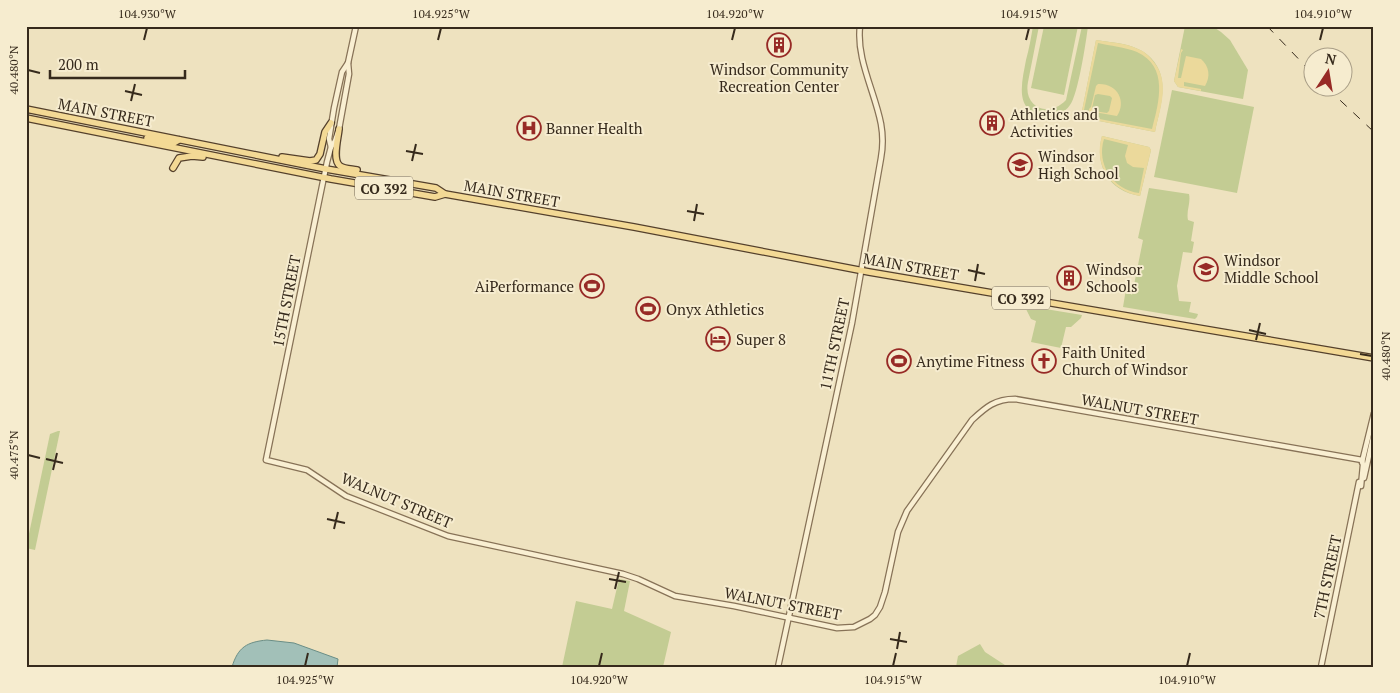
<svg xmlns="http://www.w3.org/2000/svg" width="1400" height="693" font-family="'PT Serif',serif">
	<rect width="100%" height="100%" fill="#eee2bf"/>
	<g fill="#c3cc93">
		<path d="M1033 26H1039L1028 82C1023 108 1049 118 1066 100L1082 26H1088C1086 42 1078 95 1070 105 1065 113 1055 116 1046 116 1013 113 1022 82 1026 60 1029 49 1031 38 1033 26Z"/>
		<polygon points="1044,26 1078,26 1064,95 1031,88"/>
		<polygon points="1185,26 1212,26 1221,32 1230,40 1248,70 1243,99 1178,87 1174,81"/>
		<path d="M1096 40C1109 42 1126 43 1138 49 1143 51 1147 54 1151 58 1171 79 1160 107 1155 132L1089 119 1083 115 1082 111Z"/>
		<polygon points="1172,90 1254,107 1237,193 1154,177"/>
		<path d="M1102 136 1149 147 1151 150 1140 196C1109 191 1094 166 1102 136Z"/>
		<path d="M1149 188 1189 194C1191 203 1186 211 1188 220L1194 222 1191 241 1194 242 1192 253 1183 252 1177 286 1179 301 1191 302 1189 312 1198 314 1197 317 1195 319 1123 307 1126 289 1132 295 1143 240 1138 238Z"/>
		<polygon points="1027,306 1082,315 1081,318 1071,327 1066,327 1061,348 1031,342 1036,321 1031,319 1026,309"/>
		<polygon points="58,431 60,431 35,550 26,548 50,434"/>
		<polygon points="619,579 630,581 624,611 671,632 663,667 562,667 576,601 612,609"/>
		<polygon points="980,644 985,652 1008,667 956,667 958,656"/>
	</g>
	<g fill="#ebd99b" fill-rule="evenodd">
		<path d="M1096 40C1108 42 1126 43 1138 49 1144 51 1149 56 1153 61 1171 82 1160 108 1155 132L1089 119 1083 115 1082 111ZM1098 43C1110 46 1125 47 1137 52 1169 67 1159 102 1152 129L1089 117 1085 114 1084 110Z"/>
		<path d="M1181 49 1183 50 1181 53 1178 78H1181L1186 56 1201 59C1209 66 1211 76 1205 86L1184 82V86L1201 89V91L1178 87 1174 81Z"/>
		<path d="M1098 84C1117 83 1127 101 1117 116L1094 112 1091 113 1089 112V109L1091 107 1096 86ZM1098 94 1110 96 1112 98 1109 111 1107 113 1094 111 1092 108 1095 95Z"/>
		<path d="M1102 136 1149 147 1151 150 1140 196C1111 191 1093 165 1102 136ZM1104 139 1128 145 1125 156 1127 163 1133 167 1144 168 1139 193C1113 190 1096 164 1104 139Z"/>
	</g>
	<path fill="#a2c0b8" stroke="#6a8e86" d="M267 640 294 643 338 659 337 667H232C238 647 247 642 267 640Z"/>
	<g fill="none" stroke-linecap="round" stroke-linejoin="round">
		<g stroke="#877257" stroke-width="7">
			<g id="tertiary">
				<path d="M356 26 348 63 349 74 339 129 335 141 331 147 327 162 266 460 307 470 346 496 448 536 623 574 638 579 675 596 734 606 837 628 854 627 870 619 875 615 880 607 885 592 898 532 907 511 972 420C986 407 995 399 1015 399L1362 460 1363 465 1361 486"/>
				<polyline points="331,147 329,139 334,108 342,72 348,63"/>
				<polyline points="1362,462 1374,413"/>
				<polyline points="1364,478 1374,433"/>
				<path d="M778 667 852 323 881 158C883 147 883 135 881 124 875 92 856 59 860 26"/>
				<polyline points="1321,667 1359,482"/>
			</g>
		</g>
		<g stroke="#54402c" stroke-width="8">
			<g id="primary">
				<polyline points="26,109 326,169 436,188 445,194 634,227 869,272 1374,358"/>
				<polyline points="26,118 331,179 435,197 445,194"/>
				<path d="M339 129C338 139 332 160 340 166 344 169 352 169 357 170"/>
				<polyline points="147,138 174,143 179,140"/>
				<polyline points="282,157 310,161 316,160 320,154 325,132 331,123"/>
				<polyline points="173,168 179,158 192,156 203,157"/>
			</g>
		</g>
		<use href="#tertiary" stroke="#f9efd2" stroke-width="4.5"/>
		<use href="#primary" stroke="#f3d995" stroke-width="5.5"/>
		<g stroke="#362a1c" stroke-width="1" stroke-dasharray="9 9" stroke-linecap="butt">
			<polyline points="1267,26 1312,73"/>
			<polyline points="1327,88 1374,132"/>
		</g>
	</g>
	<path fill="none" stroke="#362a1c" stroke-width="2" d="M144 40 147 28M438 40 441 28M732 40 735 28M1026 40 1029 28M1320 40 1323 28M28 70 40 73M125 91 142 95M131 101 135 84M406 151 423 154M412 161 416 144M687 211 704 214M694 221 697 204M968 270 985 274M975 281 978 264M1249 330 1266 334M1256 340 1260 323M1360 354 1372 356M28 455 40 458M46 459 63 463M53 470 57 453M327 519 345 523M334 529 338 512M609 579 626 582M615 589 619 572M890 639 907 642M897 649 900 632M305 666 308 653M599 666 602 653M893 666 896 653M1187 666 1190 653"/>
	<defs>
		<g id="building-ring" transform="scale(1.25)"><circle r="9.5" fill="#f6eccf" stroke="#972a26" stroke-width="1.5"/><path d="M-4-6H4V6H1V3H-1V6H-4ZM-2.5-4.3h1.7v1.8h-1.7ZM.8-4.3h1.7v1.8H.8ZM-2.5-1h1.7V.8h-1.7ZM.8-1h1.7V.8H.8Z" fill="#972a26"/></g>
		<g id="hospital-ring" transform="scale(1.25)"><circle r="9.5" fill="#f6eccf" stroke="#972a26" stroke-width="1.5"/><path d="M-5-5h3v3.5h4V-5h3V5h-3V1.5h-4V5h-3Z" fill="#972a26"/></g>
		<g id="school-ring" transform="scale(1.25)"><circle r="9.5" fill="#f6eccf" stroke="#972a26" stroke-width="1.5"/><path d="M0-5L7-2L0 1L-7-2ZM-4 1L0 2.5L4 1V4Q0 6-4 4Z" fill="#972a26"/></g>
		<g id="stadium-ring" transform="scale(1.25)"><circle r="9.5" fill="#f6eccf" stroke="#972a26" stroke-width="1.5"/><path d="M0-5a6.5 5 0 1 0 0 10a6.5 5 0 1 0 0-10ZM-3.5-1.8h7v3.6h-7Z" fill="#972a26"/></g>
		<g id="hotel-ring" transform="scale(1.25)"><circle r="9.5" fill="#f6eccf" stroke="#972a26" stroke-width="1.5"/><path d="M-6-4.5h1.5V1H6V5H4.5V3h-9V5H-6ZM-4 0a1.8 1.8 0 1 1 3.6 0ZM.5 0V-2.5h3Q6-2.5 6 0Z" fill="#972a26"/></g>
		<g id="church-ring" transform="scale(1.25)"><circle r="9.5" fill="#f6eccf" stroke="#972a26" stroke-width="1.5"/><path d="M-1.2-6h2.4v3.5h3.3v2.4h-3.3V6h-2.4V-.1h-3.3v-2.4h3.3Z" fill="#972a26"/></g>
	</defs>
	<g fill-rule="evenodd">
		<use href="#building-ring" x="779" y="45"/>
		<use href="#building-ring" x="992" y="123"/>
		<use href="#hospital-ring" x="529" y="128"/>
		<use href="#school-ring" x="1020" y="165"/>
		<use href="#school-ring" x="1206" y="269"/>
		<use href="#building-ring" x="1069" y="278"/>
		<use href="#stadium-ring" x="592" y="286"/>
		<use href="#stadium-ring" x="648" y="309"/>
		<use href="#hotel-ring" x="718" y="339"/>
		<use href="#stadium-ring" x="899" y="361"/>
		<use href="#church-ring" x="1044" y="361"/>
	</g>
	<g text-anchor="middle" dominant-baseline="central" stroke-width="4" stroke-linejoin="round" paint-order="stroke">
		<g fill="#f6eccf" stroke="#706452" stroke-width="1">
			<rect x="355" y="176.5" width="58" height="23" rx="4"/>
			<rect x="992" y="286.5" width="58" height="23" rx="4"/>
		</g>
		<g font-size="14" font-weight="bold" fill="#362a1c">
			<text x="384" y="188">CO 392</text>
			<text x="1021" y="298">CO 392</text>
		</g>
		<g font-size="15" fill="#362a1c" stroke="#f6eccf" text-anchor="start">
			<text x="779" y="69" text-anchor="middle">Windsor Community<tspan x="779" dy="17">Recreation Center</tspan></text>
			<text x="1010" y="114">Athletics and<tspan x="1010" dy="17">Activities</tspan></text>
			<text x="546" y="128">Banner Health</text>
			<text x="1038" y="156">Windsor<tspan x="1038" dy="17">High School</tspan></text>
			<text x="1224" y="260">Windsor<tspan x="1224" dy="17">Middle School</tspan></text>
			<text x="1086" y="269">Windsor<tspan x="1086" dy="17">Schools</tspan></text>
			<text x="574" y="286" text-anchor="end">AiPerformance</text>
			<text x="666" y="309">Onyx Athletics</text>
			<text x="736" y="339">Super 8</text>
			<text x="1062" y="352">Faith United<tspan x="1062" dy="17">Church of Windsor</tspan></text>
			<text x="916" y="361">Anytime Fitness</text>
		</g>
		<g font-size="15" fill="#362a1c" stroke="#f6eccf">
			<text transform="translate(106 112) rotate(11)">MAIN STREET</text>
			<text transform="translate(512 193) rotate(10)">MAIN STREET</text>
			<text transform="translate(911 266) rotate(10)">MAIN STREET</text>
			<text transform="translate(286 301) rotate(-79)">15TH STREET</text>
			<text transform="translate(834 344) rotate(-78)">11TH STREET</text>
			<text transform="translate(1140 409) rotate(10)">WALNUT STREET</text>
			<text transform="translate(397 500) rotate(23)">WALNUT STREET</text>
			<text transform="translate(1327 577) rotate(-78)">7TH STREET</text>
			<text transform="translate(783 603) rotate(11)">WALNUT STREET</text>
		</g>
	</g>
	<rect width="1400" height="693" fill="none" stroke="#f6eccf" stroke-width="55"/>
	<g transform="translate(1328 72) rotate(12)"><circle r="24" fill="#f6eccf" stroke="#a99e87"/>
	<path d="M0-4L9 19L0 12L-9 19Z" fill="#972a26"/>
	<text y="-8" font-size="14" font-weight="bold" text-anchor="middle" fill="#362a1c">N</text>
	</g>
	<path d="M50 70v8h135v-8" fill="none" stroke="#362a1c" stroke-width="2.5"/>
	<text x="58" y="70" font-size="15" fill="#362a1c" stroke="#f6eccf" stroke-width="4" paint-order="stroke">200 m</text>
	<rect x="28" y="28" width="1344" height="638" fill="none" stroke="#362a1c" stroke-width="2"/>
	<g font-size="12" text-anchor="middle" fill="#362a1c">
		<text x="147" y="18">104.930°W</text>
		<text x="441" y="18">104.925°W</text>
		<text x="735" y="18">104.920°W</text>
		<text x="1029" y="18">104.915°W</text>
		<text x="1323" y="18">104.910°W</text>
		<text transform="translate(14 70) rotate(-90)" y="4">40.480°N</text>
		<text transform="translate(1386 356) rotate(-90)" y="4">40.480°N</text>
		<text transform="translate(14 455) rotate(-90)" y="4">40.475°N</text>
		<text x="305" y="684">104.925°W</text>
		<text x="599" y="684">104.920°W</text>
		<text x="893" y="684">104.915°W</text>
		<text x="1187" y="684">104.910°W</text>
	</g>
</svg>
